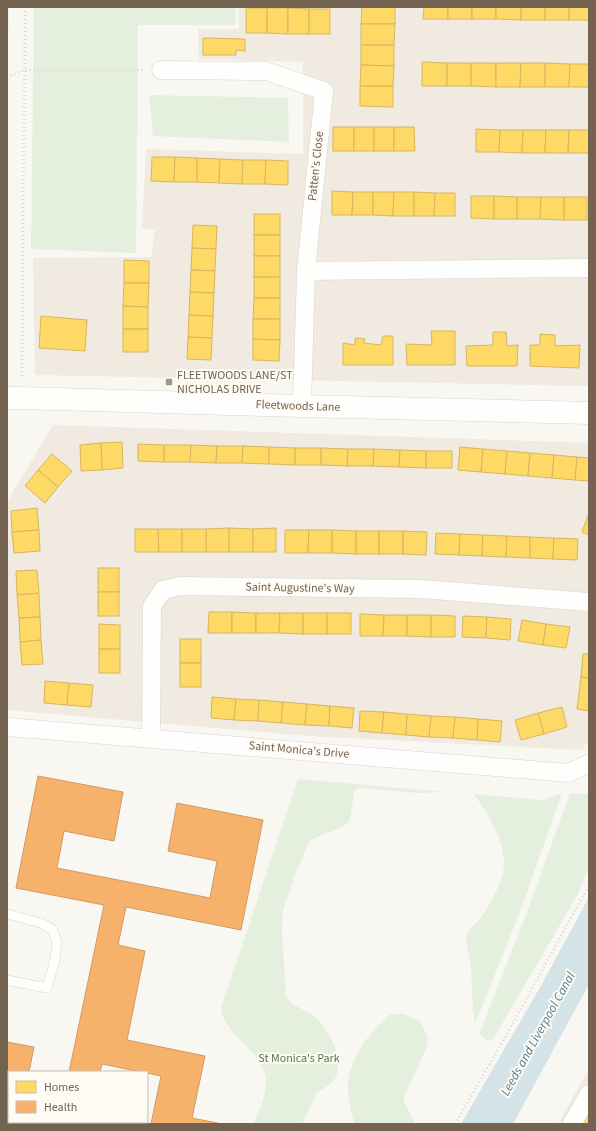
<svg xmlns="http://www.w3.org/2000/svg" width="596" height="1131" font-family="'Source Sans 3',sans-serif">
	<rect width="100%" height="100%" fill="#f8f7f1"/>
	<g fill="#f0eae0">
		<polygon points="239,7 589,7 589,386 35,375 33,258 151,257 155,230 142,228 146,149 303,154 303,62 199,59 198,29 239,29"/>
		<polygon points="53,425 589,443 589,739 582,750 308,736 7,710 7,502"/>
		<polygon points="589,1069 589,1124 558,1124"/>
	</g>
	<g fill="#e4efdd">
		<polygon points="7,7 9,7 7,79"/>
		<polygon points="34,7 236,7 235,25 138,25 136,253 31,249"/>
		<polygon points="149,95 288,98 289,142 153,136"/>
		<path d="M298 779 444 792 419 793 358 788 354 792 350 821 342 827 310 840 295 875 283 910 282 932 286 996 291 1003 314 1016 325 1028 335 1047 338 1071 334 1081 316 1094 302 1124H254C259 1111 267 1094 266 1080 264 1055 237 1042 226 1023 223 1019 222 1013 221 1008Z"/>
		<path d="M562 793 522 906 475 1024C471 1001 473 977 469 954 468 949 465 941 467 936 468 928 481 920 485 912 493 898 504 880 504 864 504 838 488 814 474 794L540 800 548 798Z"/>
		<polygon points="570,793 589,794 589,866 578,894 492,1041 486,1040 479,1034 528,910"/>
		<path d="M391 1014H404L420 1021 428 1037 427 1047 404 1096V1102L414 1122 412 1124H355C350 1109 345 1088 350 1072 356 1049 373 1029 391 1014Z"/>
	</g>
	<polygon fill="#d4e3e7" points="589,897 589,984 513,1124 461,1124 542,984"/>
	<g fill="#ffd966" stroke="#d6b660">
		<polygon points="362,7 395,7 395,24 361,24"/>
		<polygon points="424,7 448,7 448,19 423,19"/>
		<rect x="448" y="7" width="24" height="12"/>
		<rect x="472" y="7" width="24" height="12"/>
		<polygon points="496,7 521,7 521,20 496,19"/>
		<rect x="521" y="7" width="24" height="13"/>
		<rect x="545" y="7" width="24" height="13"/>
		<rect x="569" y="7" width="20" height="13"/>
		<rect x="246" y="8" width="21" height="25"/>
		<polygon points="267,8 288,8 288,34 267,33"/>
		<polygon points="288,8 309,9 309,34 288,34"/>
		<rect x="309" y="9" width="21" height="25"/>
		<polygon points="361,24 395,24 394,45 361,45"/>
		<polygon points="203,38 245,39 245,51 236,50 236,55 203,55"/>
		<polygon points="361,45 394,45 394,66 361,65"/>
		<polygon points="422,62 447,63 447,86 422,86"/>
		<rect x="447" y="63" width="24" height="23"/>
		<polygon points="471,63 496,63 496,87 471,86"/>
		<polygon points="496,63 521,63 520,87 496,87"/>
		<polygon points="521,63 545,63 545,87 520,87"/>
		<polygon points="545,63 570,64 569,87 545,87"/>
		<polygon points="570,64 589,64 589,87 569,87"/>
		<polygon points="361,65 394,66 393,86 360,86"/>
		<polygon points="360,86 393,86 393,107 360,106"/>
		<rect x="333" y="127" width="21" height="24"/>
		<rect x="354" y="127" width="20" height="24"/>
		<rect x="374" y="127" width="20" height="24"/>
		<polygon points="394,127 414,127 415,151 394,151"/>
		<polygon points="476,129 500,130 499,152 476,152"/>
		<polygon points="500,130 523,130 522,153 499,152"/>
		<polygon points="523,130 546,130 545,153 522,153"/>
		<polygon points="546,130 569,130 568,153 545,153"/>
		<polygon points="569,130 589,130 589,153 568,153"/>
		<polygon points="152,157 175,157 174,182 151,181"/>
		<polygon points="175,157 197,158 197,182 174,182"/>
		<polygon points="197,158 220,159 219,183 197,182"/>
		<polygon points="220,159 243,160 242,184 219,183"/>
		<polygon points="243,160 266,160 265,184 242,184"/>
		<polygon points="266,160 288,161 288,185 265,184"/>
		<polygon points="332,191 353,192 352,215 332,215"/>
		<polygon points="353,192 373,192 373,215 352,215"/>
		<polygon points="373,192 394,192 393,216 373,215"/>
		<polygon points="394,192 414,192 414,216 393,216"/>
		<polygon points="414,192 435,193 434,216 414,216"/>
		<polygon points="435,193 455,193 455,216 434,216"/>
		<polygon points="471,196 494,196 494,219 471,218"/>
		<polygon points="494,196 517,197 517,219 494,219"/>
		<polygon points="517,197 541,197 540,219 517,219"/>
		<polygon points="541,197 564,197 564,220 540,219"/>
		<rect x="564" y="197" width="23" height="23"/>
		<rect x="254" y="214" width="26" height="21"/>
		<polygon points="193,225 217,226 216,249 192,248"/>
		<rect x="254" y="235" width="26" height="21"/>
		<polygon points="192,248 216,249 215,271 191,270"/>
		<rect x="254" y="256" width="26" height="21"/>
		<polygon points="124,260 149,261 149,283 124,283"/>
		<polygon points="191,270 215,271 214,293 190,292"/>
		<rect x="254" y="277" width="26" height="21"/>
		<polygon points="124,283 149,283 148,307 123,306"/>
		<polygon points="190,292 214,293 213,316 189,315"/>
		<polygon points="254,298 280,298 280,319 253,319"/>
		<polygon points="123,306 148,307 148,329 123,329"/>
		<polygon points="189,315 213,316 212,338 188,337"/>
		<polygon points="41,316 87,320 85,351 39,348"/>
		<polygon points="253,319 280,319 280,340 253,339"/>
		<rect x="123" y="329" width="25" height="23"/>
		<polygon points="431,331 455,331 455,365 407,365 406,344 432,345"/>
		<polygon points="493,332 506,332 507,346 518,345 517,366 467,366 466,346 493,345"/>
		<polygon points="540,334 555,335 555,346 580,345 579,368 530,366 530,345 540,345"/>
		<polygon points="383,336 393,336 393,365 343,365 343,343 355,345 355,338 365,339 364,343 381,345"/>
		<polygon points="188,337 212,338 211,360 187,359"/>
		<polygon points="253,339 280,340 279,361 253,360"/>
		<polygon points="122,442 123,468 102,470 101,443"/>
		<polygon points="101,443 102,470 81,471 80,445"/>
		<polygon points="138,444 164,445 164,462 138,461"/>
		<polygon points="164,445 191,445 190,462 164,462"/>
		<polygon points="191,445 217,446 216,463 190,462"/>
		<polygon points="217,446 243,446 242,463 216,463"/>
		<polygon points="243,446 269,447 269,464 242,463"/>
		<polygon points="269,447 295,448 295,465 269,464"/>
		<polygon points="460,447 483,449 481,472 458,470"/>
		<rect x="295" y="448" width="26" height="17"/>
		<polygon points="321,448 348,449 347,466 321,465"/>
		<polygon points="348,449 374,449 373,466 347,466"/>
		<polygon points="374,449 400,450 399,467 373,466"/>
		<polygon points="483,449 507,451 505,474 481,472"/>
		<polygon points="400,450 426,451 426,468 399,467"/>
		<rect x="426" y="451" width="26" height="17"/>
		<polygon points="507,451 530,453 528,476 505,474"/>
		<polygon points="530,453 554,455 552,478 528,476"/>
		<polygon points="52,454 72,471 58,487 38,470"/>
		<polygon points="554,455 577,457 575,480 552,478"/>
		<polygon points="577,457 589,458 589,481 575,480"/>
		<polygon points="38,470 58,487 45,503 25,486"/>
		<polygon points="37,508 39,530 12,532 11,511"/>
		<polygon points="589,513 589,535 582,532"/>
		<polygon points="229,528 253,529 253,552 229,552"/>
		<polygon points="229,528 229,552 206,552 206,529"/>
		<polygon points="276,528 276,552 253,552 253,529"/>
		<polygon points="135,529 158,529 159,552 135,552"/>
		<polygon points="158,529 182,529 182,552 159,552"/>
		<rect x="182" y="529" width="24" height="23"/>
		<polygon points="39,530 40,551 14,553 12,532"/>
		<polygon points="285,530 309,530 308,553 285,553"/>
		<polygon points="309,530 332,530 332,553 308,553"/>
		<polygon points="332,530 356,531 356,554 332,553"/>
		<rect x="356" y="531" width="23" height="23"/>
		<rect x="379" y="531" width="24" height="23"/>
		<polygon points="403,531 427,532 426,555 403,554"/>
		<polygon points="436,533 460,534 459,555 435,554"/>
		<polygon points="460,534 483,535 482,556 459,555"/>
		<polygon points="483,535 507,536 506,557 482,556"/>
		<polygon points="507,536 530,537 530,558 506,557"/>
		<polygon points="530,537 554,538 553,559 530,558"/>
		<polygon points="554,538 578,539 577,560 553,559"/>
		<rect x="98" y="568" width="21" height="24"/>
		<polygon points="37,570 39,593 17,595 16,571"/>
		<rect x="98" y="592" width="21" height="24"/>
		<polygon points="39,593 40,617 19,618 17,595"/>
		<polygon points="209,612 232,612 232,633 208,633"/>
		<polygon points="232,612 256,613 256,633 232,633"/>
		<polygon points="256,613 280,613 279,633 256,633"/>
		<polygon points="280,613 303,613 303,634 279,633"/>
		<rect x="303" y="613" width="24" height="21"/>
		<rect x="327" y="613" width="24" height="21"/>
		<polygon points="360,614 384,615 383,636 360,636"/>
		<polygon points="384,615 407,615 407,636 383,636"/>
		<polygon points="407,615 431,615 431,637 407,636"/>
		<polygon points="431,615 455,616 455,637 431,637"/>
		<polygon points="463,616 487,617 486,638 462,637"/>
		<polygon points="40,617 41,640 20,642 19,618"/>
		<polygon points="487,617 511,619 510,640 486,638"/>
		<polygon points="522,620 546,624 543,645 518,641"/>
		<polygon points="99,624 120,625 120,649 99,649"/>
		<polygon points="546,624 570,627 566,648 543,645"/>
		<rect x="180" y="639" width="21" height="24"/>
		<polygon points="41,640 43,664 22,665 20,642"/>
		<rect x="99" y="649" width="21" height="24"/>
		<polygon points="583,654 589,654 589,678 581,677"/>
		<rect x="180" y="663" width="21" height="24"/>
		<polygon points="581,677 589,678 589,711 577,709"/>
		<polygon points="45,681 69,683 67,705 44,703"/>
		<polygon points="69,683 93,685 91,707 67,705"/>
		<polygon points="212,697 236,699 234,720 211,718"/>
		<polygon points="236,699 259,700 258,721 234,720"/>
		<polygon points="259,700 283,702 281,723 258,721"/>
		<polygon points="283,702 307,704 305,725 281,723"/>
		<polygon points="307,704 330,706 329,726 305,725"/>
		<polygon points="330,706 354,708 352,728 329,726"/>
		<polygon points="562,707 567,727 544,734 538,713"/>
		<polygon points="360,711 384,712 382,733 359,731"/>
		<polygon points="384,712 407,714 406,735 382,733"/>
		<polygon points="538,713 544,734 521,740 515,720"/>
		<polygon points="407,714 431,716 429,737 406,735"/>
		<polygon points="431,716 455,717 453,738 429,737"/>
		<polygon points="455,717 478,719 477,740 453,738"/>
		<polygon points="478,719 502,721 500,742 477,740"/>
		<polygon points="589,1102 589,1124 577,1124"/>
	</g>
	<g fill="#f6b26b" stroke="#cf9a64">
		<polygon points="38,776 123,792 114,841 64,831 57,868 210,898 217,861 168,851 177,803 263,820 241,930 126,907 118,945 145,951 127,1040 205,1056 192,1118 222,1124 151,1124 161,1076 147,1073 147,1072 141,1072 102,1064 100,1072 69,1072 104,905 16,888"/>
		<polygon points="7,1042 34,1047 29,1072 9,1072 9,1122 89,1122 89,1124 7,1124"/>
		<polygon points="112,1122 121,1122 120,1124 112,1124"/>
	</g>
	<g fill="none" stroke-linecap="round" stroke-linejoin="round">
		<g stroke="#d8d4cf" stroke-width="10">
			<polyline id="service" points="7,914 41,923 52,929 57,941 55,960 47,988 7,980"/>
		</g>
		<g stroke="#d8d4cf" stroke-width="19">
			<g id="minor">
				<polyline points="161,70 266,71 324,91 306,271 302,406"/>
				<polyline points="306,271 589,268"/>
				<polyline points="7,727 569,773 589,763"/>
				<polyline points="151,738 152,606 163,590 180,586 421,589 589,602"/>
				<polyline points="572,1124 589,1094"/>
			</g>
		</g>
		<g stroke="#d8d4cf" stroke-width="23">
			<polyline id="tertiary" points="7,398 21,398 302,406 589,413"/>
		</g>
		<g stroke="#dad6d0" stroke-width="2.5" stroke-dasharray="1 3" stroke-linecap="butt">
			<polyline points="7,77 24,70 143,70"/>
			<polyline points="22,376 25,7"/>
			<polyline points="455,1124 512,1025 589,885"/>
		</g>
		<use href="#service" stroke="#fefefd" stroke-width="9"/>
		<use href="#minor" stroke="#fefefd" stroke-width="18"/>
		<use href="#tertiary" stroke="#fefefd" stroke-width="22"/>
	</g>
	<rect fill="#a3978a" stroke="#fefbf4" stroke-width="1.5" x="165" y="378" width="8" height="8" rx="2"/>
	<g text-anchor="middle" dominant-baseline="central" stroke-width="4" stroke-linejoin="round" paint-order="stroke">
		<g font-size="12" fill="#756352" stroke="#fefbf4">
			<text transform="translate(316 166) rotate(-84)">Patten's Close</text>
			<text transform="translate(298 406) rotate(2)">Fleetwoods Lane</text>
			<text transform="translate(300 588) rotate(1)">Saint Augustine's Way</text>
			<text transform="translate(299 750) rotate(5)">Saint Monica's Drive</text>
		</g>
		<g font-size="12" fill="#756352" stroke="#fefbf4" text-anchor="start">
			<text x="177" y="375">FLEETWOODS LANE/ST<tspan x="177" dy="14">NICHOLAS DRIVE</tspan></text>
		</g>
		<g font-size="12" fill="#53794b" stroke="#fefbf4">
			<text x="299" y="1058">St Monica's Park</text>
		</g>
		<g font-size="13" font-style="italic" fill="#517a8b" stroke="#fefbf4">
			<text transform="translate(538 1034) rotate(-61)">Leeds and Liverpool Canal</text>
		</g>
	</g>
	<rect width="596" height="1131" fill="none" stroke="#756352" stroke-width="16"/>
	<rect x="8" y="1071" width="140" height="52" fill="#fefbf4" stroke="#c7beb3"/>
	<rect x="16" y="1081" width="20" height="12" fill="#ffd966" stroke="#c7beb3"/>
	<text x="44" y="1091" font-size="12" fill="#756352">Homes</text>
	<rect x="16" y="1101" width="20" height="12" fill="#f6b26b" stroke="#c7beb3"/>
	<text x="44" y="1111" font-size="12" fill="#756352">Health</text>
</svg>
